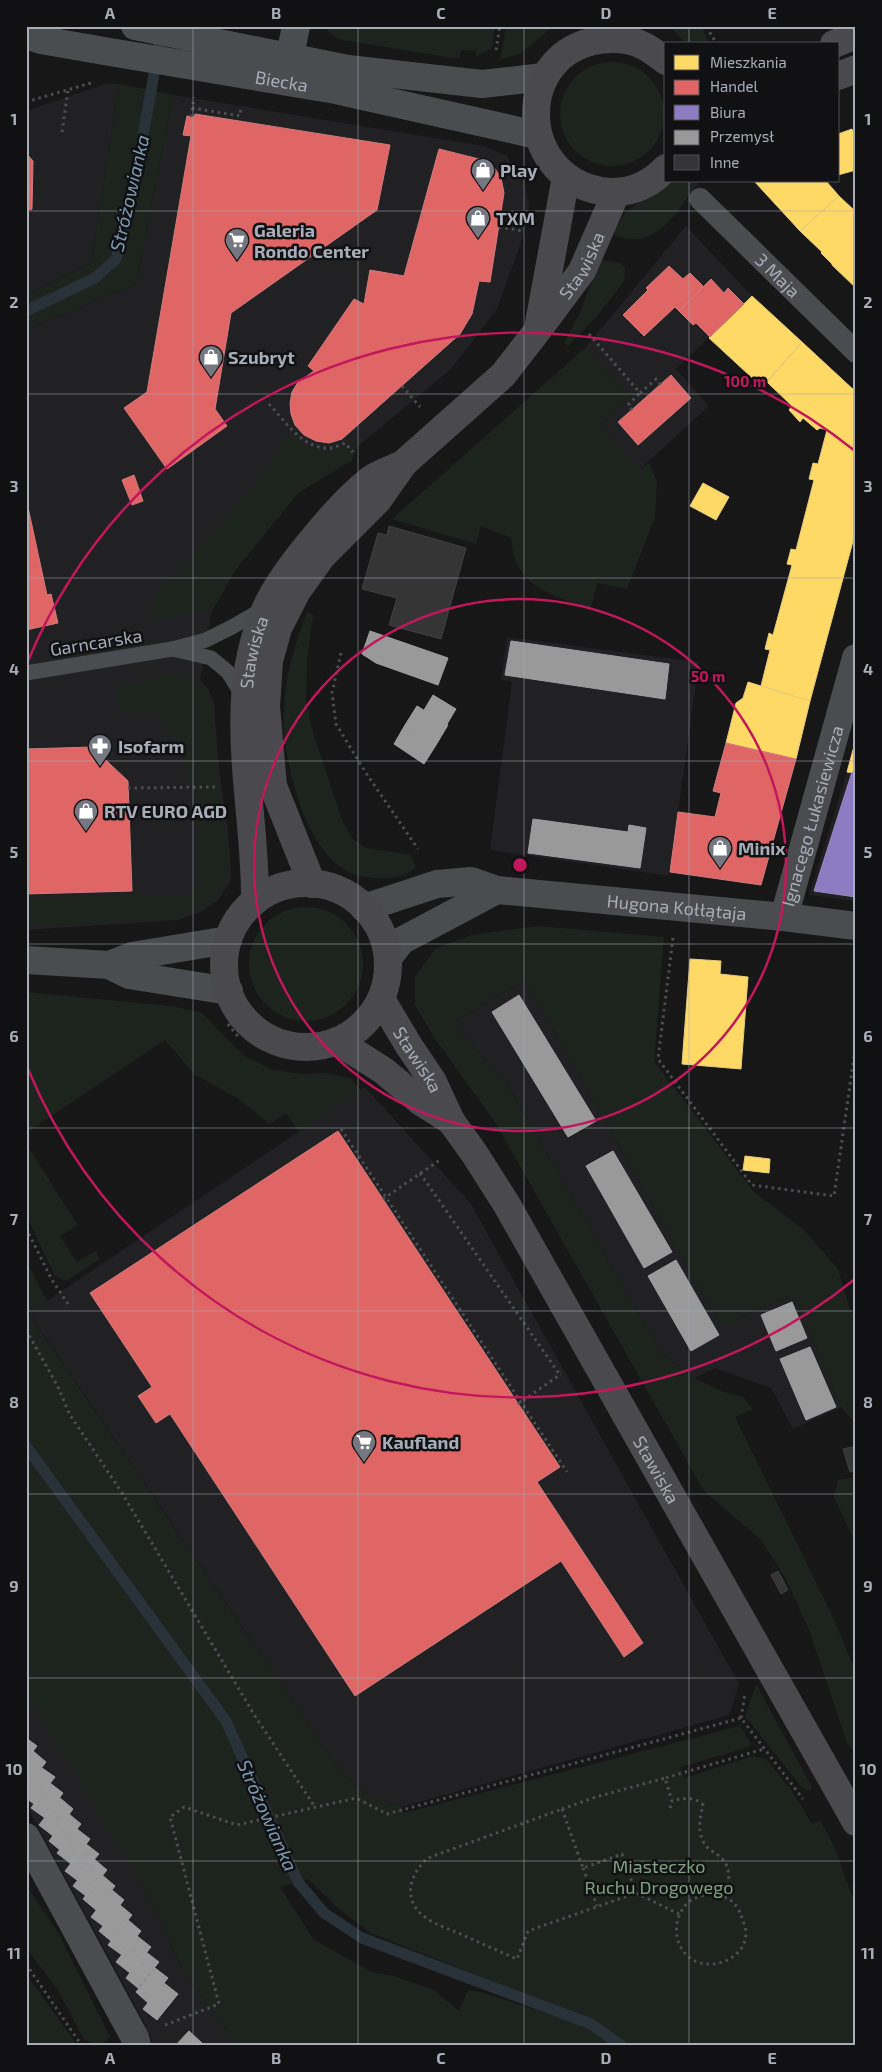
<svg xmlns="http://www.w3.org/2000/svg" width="882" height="2072" font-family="'Exo 2',sans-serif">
	<rect width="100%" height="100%" fill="#171717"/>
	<g fill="#212123">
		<polygon points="105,84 119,84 91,263 26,295 26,111"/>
		<polygon points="173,95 484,146 507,156 524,181 529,206 520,246 497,309 451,369 357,447 352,460 298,493 234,572 211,613 200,680 208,689 214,702 219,770 228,831 231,870 230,882 217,901 201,912 178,920 26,930 26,330 136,284"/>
		<polygon points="686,226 752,296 676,369 709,406 640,469 600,425 630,397 586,347"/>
		<polygon points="507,637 699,662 669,876 490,850 512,682 501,679"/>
		<polygon points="847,772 856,773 856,901 809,895"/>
		<polygon points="525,980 721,1326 794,1294 841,1407 793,1429 771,1388 715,1368 694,1378 661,1353 507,1084 453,1023"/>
		<polygon points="365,1087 471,1204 739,1684 729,1715 402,1807 367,1795 345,1776 323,1746 29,1313"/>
		<polygon points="26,1691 145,1889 182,1969 238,2046 153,2046 143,2020 26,1805"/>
	</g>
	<g fill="#1d241e">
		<polygon points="327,26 495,26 492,48 476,57 476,51 461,50 459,59 337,39 328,31"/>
		<polygon points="506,26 554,26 521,53 500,60"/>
		<polygon points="669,26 702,26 709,44 687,44"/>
		<circle cx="612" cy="114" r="52"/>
		<polygon points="119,84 173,95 136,284 26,330 26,295 91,263"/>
		<path d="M675 181H700C683 201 666 238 635 239 629 239 621 237 615 236L613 229 625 213 646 197Z"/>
		<polygon points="601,260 620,263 625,268 624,281 598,315 568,346 564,343 580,312"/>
		<path d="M586 347 630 397 600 425 640 469 649 463 657 482 655 517 627 589 597 583 591 609C559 597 524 591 513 554 512 549 512 543 511 538L481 526 476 544 392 519Z"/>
		<polygon points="291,432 301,444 316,450 330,451 342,448 355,437 357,447 352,460 298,493 234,572 216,605 206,609 146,623 158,593 242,500"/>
		<path d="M307 611 313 615 307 660 306 699 313 733 342 820 352 838 366 848 411 855 416 867C403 880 382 879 366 877 313 871 291 785 285 742 282 727 284 710 285 696 287 667 298 638 307 611Z"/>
		<polygon points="181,673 202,685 211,703 216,770 225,831 229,870 215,899 177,917 26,926 26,899 135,894 188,895 200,884 195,797 160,711 117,712 116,686"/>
		<circle cx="306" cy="964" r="57"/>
		<polygon points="538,926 664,937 654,1061 754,1192 804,1230 838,1269 851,1313 856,1314 856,1424 841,1407 794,1294 721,1326 525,980 453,1023 507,1084 661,1353 694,1378 721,1391 743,1397 753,1409 735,1417 831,1613 856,1672 856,1754 847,1743 809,1630 785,1577 761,1540 704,1491 495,1122 435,1039 415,1005 415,977 435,949 471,935"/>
		<polygon points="26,992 172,1006 202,1013 244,1056 274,1070 302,1074 327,1073 351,1079 361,1090 299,1132 286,1113 270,1124 237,1098 194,1074 165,1040 26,1133"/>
		<polygon points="26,1144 78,1225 60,1236 77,1262 95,1251 100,1259 66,1281 55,1276 26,1215"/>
		<polygon points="26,1260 47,1301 29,1314 323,1746 345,1776 367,1795 402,1807 404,1813 740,1726 751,1743 749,1747 681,1767 684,1778 753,1756 766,1759 792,1791 812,1824 820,1820 834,1846 856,1907 856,2046 626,2046 612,2033 593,2021 371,1933 339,1909 308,1879 280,1887 314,1940 372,1972 394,1976 434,1990 459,2011 468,1990 481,1992 587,2027 615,2046 238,2046 182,1969 145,1889 92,1803 26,1692"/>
		<polygon points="856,1477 856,1544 834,1497 838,1480"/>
		<polygon points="756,1684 812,1787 810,1790 806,1790 801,1786 745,1716"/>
		<polygon points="26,1885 58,1932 110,2037 100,2046 84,2040 58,1990 26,1948"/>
		<polygon points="26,1974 78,2046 26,2046"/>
	</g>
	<g fill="#ffd966" stroke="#e5cc7f">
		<polygon points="852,129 856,141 856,170 838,175 838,134"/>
		<polygon points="754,181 826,181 839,196 800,231"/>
		<polygon points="839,196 856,212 856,288 832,265 832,264 821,253 822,252 800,231"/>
		<polygon points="752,296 802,342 762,387 709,338"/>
		<polygon points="802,342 856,392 856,530 810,701 761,686 770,650 765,649 769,633 773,635 792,565 787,564 791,549 796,550 814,480 809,479 813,463 818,464 827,430 820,428 817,430 803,418 800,422 789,410 792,406 767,382"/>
		<polygon points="703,483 729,497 716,520 690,506"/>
		<polygon points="748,682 810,701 796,759 726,743 736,703 743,698"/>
		<polygon points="856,739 856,773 847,772"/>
		<polygon points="690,959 721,961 720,974 748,977 741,1069 682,1064"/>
		<polygon points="745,1156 770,1159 769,1173 743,1170"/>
	</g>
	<g fill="#e06666" stroke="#cf7b7f">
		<polygon points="195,114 390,145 377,210 231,313 215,409 227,426 167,469 124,408 147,392 191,136 183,135 187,116 194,117"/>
		<polygon points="439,149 483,160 494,167 501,178 504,193 490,282 479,281 472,314 460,334 342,439 329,443 316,441 304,435 295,425 291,414 290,403 292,392 298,382 314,371 308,366 354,299 364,304 370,270 404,276"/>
		<polygon points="26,153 33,161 32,209 26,211"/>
		<polygon points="669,266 683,279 690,273 704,287 679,311 675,307 644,336 623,315 648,290 646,288"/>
		<polygon points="711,279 724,293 728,288 744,304 710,337 696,323 693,325 679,311"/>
		<polygon points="671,375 691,398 638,445 618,422"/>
		<polygon points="134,475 143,501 132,505 122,480"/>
		<polygon points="26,498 47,595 51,594 58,623 26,630"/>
		<polygon points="726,743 796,759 761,885 670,872 678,812 715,817 721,793 713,791"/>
		<polygon points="92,747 128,781 132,891 26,894 26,749"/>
		<polygon points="338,1131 560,1467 537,1482 643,1643 624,1657 561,1561 355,1696 170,1414 156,1423 138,1396 152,1387 90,1293"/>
	</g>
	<polygon fill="#8e7cc3" stroke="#968bc0" points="852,772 856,773 856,897 814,891"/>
	<g fill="#999" stroke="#9e9fa2">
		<polygon points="370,631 448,658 438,685 376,663 362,654"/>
		<polygon points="511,641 669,664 665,699 505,675"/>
		<polygon points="433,695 456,709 447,724 424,710"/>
		<polygon points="417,706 448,725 436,745 405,725"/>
		<polygon points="405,725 436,745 424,764 394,744"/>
		<polygon points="533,819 628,832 629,825 646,828 640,868 528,853"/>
		<polygon points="519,995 596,1121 568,1137 492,1012"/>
		<polygon points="613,1151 672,1252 644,1268 586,1166"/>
		<polygon points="676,1260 719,1335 691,1351 648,1276"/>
		<polygon points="792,1302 807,1338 776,1351 761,1315"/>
		<polygon points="810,1347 836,1407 806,1420 780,1359"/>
		<polygon points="26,1738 37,1746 26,1760"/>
		<polygon points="33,1751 46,1762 26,1788 26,1760"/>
		<polygon points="42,1768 55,1777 34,1804 26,1798 26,1788"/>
		<polygon points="50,1783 63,1793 45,1818 31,1808"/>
		<polygon points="60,1798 73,1809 53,1836 39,1825"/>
		<polygon points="69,1814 81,1824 60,1850 49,1841"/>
		<polygon points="77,1829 90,1839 71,1864 57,1853"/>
		<polygon points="86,1844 99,1854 77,1880 65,1871"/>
		<polygon points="94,1859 107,1870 86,1896 73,1886"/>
		<polygon points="102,1875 115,1886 96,1910 83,1899"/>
		<polygon points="112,1890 124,1900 103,1926 91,1917"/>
		<polygon points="120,1905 132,1915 111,1941 99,1931"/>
		<polygon points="128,1920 141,1931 122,1955 108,1945"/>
		<polygon points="137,1936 151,1947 130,1973 116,1962"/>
		<polygon points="146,1952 159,1962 138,1988 126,1978"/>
		<polygon points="155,1968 168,1978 148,2003 136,1992"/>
		<polygon points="164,1983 178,1994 157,2020 143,2009"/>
		<polygon points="189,2031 202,2043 199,2046 175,2046"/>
	</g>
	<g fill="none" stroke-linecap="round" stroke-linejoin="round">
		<g stroke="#2a3239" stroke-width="11">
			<polyline points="26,311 95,278 116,259 135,179 162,30"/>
			<polyline points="26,1446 226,1721 298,1882 324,1913 362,1938 591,2024 622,2046"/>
		</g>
	</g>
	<g fill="#353536" stroke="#3f4043">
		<polygon points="389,526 466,548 441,639 389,625 397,598 362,589 378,533 387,535"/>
		<polygon points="856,1446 856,1470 850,1472 843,1449"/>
		<polygon points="778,1571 788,1590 781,1594 771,1575"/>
	</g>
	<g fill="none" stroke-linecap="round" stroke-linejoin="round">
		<g stroke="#4d4e52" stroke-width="3" stroke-dasharray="2.5 4" stroke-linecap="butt">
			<polyline points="708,26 711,36 719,44"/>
			<polyline points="496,50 500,26"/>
			<polyline points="26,102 91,83"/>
			<polyline points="192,108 240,116 241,107"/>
			<polyline points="191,117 194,97"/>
			<polyline points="62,132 68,90"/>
			<polyline points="499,227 523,231"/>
			<polyline points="589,334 640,393 656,379 661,385"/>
			<polyline points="402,386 420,407"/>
			<path d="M269 404C285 421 303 450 330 448 334 448 340 445 345 443L353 452"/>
			<polyline points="632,410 628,405 640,393"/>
			<polyline points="341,653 332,693 336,724 366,773 418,849"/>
			<polyline points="128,788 217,787"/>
			<polyline points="673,938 658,1059 752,1185 834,1196 856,1043"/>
			<polyline points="228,1024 240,1039"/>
			<polyline points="341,1129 567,1472"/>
			<polyline points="420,1173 560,1375"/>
			<polyline points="383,1199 440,1160"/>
			<polyline points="26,1228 52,1280 68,1304"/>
			<polyline points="26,1330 57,1385 70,1415 122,1493 255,1716 315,1807"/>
			<polyline points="518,1404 561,1374"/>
			<polyline points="741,1718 745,1694"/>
			<polyline points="670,1808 672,1801"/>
			<path d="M562 1809 583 1868 622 1854 636 1893 528 1931 517 1959C496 1950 476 1941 456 1932 446 1928 434 1924 425 1917 402 1901 409 1874 428 1858Z"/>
			<polyline points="562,1809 596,1797 665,1778"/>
			<polyline points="583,1868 597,1906"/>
			<polyline points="636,1893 679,1914"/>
			<path d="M712 1893C718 1895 725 1897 730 1900 735 1903 739 1910 741 1915 743 1921 746 1928 746 1934 745 1959 712 1971 693 1960 671 1947 672 1915 690 1901 696 1897 705 1895 712 1893Z"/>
			<path d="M725 1898C729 1883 733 1866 718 1855 713 1851 707 1849 704 1843 697 1830 700 1818 703 1805 695 1796 683 1798 672 1801L665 1778 764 1749"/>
			<polyline points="26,1964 82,2046"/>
			<polyline points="165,2025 219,2004 170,1817 184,1807 237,1825 356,1798 387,1814 741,1718 803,1799"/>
		</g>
		<g stroke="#4b4c50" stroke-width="15">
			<polyline points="173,649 211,658 228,672 243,696"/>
			<polyline points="26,673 172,649 206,640 232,627 265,608"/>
		</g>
		<path stroke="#4b4c50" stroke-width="22" id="s1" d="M700 199 856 352"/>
		<g stroke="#4b4c50" stroke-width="28">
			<polyline points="285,81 296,26"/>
			<path id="s2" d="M784 917 856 658"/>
			<polyline points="26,1837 135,2038 137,2046"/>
		</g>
		<g stroke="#4b4c50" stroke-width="28">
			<polyline points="135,26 348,69 482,84 544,77"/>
			<path id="s3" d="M26 35 41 40 104 51 336 90 537 135"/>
			<path id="s4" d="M364 908 437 884 471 881 497 890 784 917 856 926"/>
			<polyline points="388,958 401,941 497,890"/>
			<polyline points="26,960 109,965 129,975 229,991"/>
			<polyline points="109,965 132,956 228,940"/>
		</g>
		<g stroke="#4a4a4e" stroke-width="28">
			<polyline points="834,44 856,35"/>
			<path d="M666 61C659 56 652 50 644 46 630 39 614 38 600 40 515 52 514 175 601 191 626 195 648 187 666 168"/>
			<polyline points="838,76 856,69"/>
			<polyline points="539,323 566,177"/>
			<circle cx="306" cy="965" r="82"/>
			<path id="s5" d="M312 884 273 786 266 706 269 661 278 628 297 591 322 556 378 500 404 463 503 375 538 330 582 271 616 193"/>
			<path id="s6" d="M255 901C256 803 224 702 266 608 276 586 297 558 313 539 330 518 349 496 371 479 379 474 390 470 398 466"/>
			<path id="s7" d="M381 999 409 1046 432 1080 451 1121 474 1153 507 1205 856 1822"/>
			<polyline points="337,1041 384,1071 421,1102 451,1121"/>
		</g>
	</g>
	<path fill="none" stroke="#a8adb8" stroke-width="1" stroke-opacity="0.55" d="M193 26V2046M358 26V2046M524 26V2046M689 26V44M689 181V2046M26 211H856M26 394H856M26 578H856M26 761H856M26 944H856M26 1128H856M26 1311H856M26 1494H856M26 1678H856M26 1861H856"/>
	<g fill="none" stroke="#c2185b" stroke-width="2.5">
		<circle cx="520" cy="865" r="266"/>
		<path d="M855 1279A533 533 0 0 1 28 1069M28 661A533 533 0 0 1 855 451"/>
	</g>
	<defs>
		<g id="shop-pin" transform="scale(1.25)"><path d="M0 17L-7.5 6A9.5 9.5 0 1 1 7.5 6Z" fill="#757880" stroke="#111113"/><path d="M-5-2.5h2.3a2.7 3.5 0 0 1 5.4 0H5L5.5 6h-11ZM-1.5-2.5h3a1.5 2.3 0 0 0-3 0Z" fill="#fff"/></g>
		<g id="supermarket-pin" transform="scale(1.25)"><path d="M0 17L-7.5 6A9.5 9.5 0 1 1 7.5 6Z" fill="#757880" stroke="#111113"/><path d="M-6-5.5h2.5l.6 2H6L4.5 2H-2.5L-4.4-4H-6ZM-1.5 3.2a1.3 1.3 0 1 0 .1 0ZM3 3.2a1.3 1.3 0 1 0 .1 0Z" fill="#fff"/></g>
		<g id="pharmacy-pin" transform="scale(1.25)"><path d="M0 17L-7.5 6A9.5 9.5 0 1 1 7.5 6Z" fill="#757880" stroke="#111113"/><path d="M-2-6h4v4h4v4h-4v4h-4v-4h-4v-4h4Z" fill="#fff"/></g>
	</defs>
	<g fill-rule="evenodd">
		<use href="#shop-pin" x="483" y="170"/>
		<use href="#shop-pin" x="478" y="218"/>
		<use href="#supermarket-pin" x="237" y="240"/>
		<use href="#shop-pin" x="211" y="357"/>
		<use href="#pharmacy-pin" x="100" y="746"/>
		<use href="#shop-pin" x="86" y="811"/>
		<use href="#shop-pin" x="720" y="848"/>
		<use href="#supermarket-pin" x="364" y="1442"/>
	</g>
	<g text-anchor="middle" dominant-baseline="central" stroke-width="5" stroke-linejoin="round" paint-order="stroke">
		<g font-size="18" fill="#a8adb8" stroke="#111113">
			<text stroke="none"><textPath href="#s3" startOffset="260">Biecka</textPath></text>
			<text stroke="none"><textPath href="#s5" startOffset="742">Stawiska</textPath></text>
			<text stroke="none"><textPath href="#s1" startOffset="109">3 Maja</textPath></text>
			<text transform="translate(96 642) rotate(-9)">Garncarska</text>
			<text stroke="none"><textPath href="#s6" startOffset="250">Stawiska</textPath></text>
			<text stroke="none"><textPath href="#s2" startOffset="105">Ignacego Łukasiewicza</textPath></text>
			<text stroke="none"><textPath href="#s4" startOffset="319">Hugona Kołłątaja</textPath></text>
			<text stroke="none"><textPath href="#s7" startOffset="71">Stawiska</textPath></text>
			<text stroke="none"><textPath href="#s7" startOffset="546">Stawiska</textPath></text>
		</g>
		<g font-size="18" font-weight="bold" fill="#a8adb8" stroke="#111113" text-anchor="start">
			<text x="500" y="170">Play</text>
			<text x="496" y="218">TXM</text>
			<text x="254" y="230">Galeria<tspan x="254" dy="21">Rondo Center</tspan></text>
			<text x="228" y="357">Szubryt</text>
			<text x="118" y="746">Isofarm</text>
			<text x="104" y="811">RTV EURO AGD</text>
			<text x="738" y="848">Minix</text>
			<text x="382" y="1442">Kaufland</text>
		</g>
		<g font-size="18" fill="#7fa381" stroke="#111113">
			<text x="659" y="1866">Miasteczko<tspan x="659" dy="21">Ruchu Drogowego</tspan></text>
		</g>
		<g font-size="19" font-style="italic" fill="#7f9bb3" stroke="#111113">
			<text transform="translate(129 193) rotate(-77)">Stróżowianka</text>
			<text transform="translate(268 1815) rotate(66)">Stróżowianka</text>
		</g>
	</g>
	<circle cx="520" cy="865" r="8" fill="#c2185b" stroke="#111113" stroke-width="2.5"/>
	<g font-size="15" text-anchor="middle" font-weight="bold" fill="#c2185b" stroke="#111113" stroke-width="5" stroke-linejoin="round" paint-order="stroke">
		<text x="745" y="387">100 m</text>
		<text x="708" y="682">50 m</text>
	</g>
	<rect width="882" height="2072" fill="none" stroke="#111113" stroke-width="55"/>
	<rect x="664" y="42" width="175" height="140" fill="#111113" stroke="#4d4f55"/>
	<rect x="674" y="55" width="25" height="15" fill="#ffd966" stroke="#4d4f55"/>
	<text x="710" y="68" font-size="15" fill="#a8adb8">Mieszkania</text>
	<rect x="674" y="80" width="25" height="15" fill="#e06666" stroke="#4d4f55"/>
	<text x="710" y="92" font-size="15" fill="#a8adb8">Handel</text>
	<rect x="674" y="105" width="25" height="15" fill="#8e7cc3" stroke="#4d4f55"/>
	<text x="710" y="118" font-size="15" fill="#a8adb8">Biura</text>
	<rect x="674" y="130" width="25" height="15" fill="#999999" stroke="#4d4f55"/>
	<text x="710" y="142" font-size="15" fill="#a8adb8">Przemysł</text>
	<rect x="674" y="155" width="25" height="15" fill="#353536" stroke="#4d4f55"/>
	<text x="710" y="168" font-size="15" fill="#a8adb8">Inne</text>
	<rect x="28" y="28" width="826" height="2016" fill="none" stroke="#a8adb8" stroke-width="2"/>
	<g font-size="16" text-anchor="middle" font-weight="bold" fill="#a8adb8">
		<text x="110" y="19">A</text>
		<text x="276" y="19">B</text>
		<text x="441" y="19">C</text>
		<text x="606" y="19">D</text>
		<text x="772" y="19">E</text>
		<text x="14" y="125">1</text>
		<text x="868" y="125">1</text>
		<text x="14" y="308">2</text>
		<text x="868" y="308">2</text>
		<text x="14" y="492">3</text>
		<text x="868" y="492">3</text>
		<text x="14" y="675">4</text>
		<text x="868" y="675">4</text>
		<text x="14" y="858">5</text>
		<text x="868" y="858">5</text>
		<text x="14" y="1042">6</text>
		<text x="868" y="1042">6</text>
		<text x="14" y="1225">7</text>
		<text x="868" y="1225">7</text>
		<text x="14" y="1408">8</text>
		<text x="868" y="1408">8</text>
		<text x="14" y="1592">9</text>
		<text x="868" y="1592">9</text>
		<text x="14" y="1775">10</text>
		<text x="868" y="1775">10</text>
		<text x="14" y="1959">11</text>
		<text x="868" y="1959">11</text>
		<text x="110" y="2064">A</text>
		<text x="276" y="2064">B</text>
		<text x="441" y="2064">C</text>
		<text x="606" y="2064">D</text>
		<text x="772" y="2064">E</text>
	</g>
</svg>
